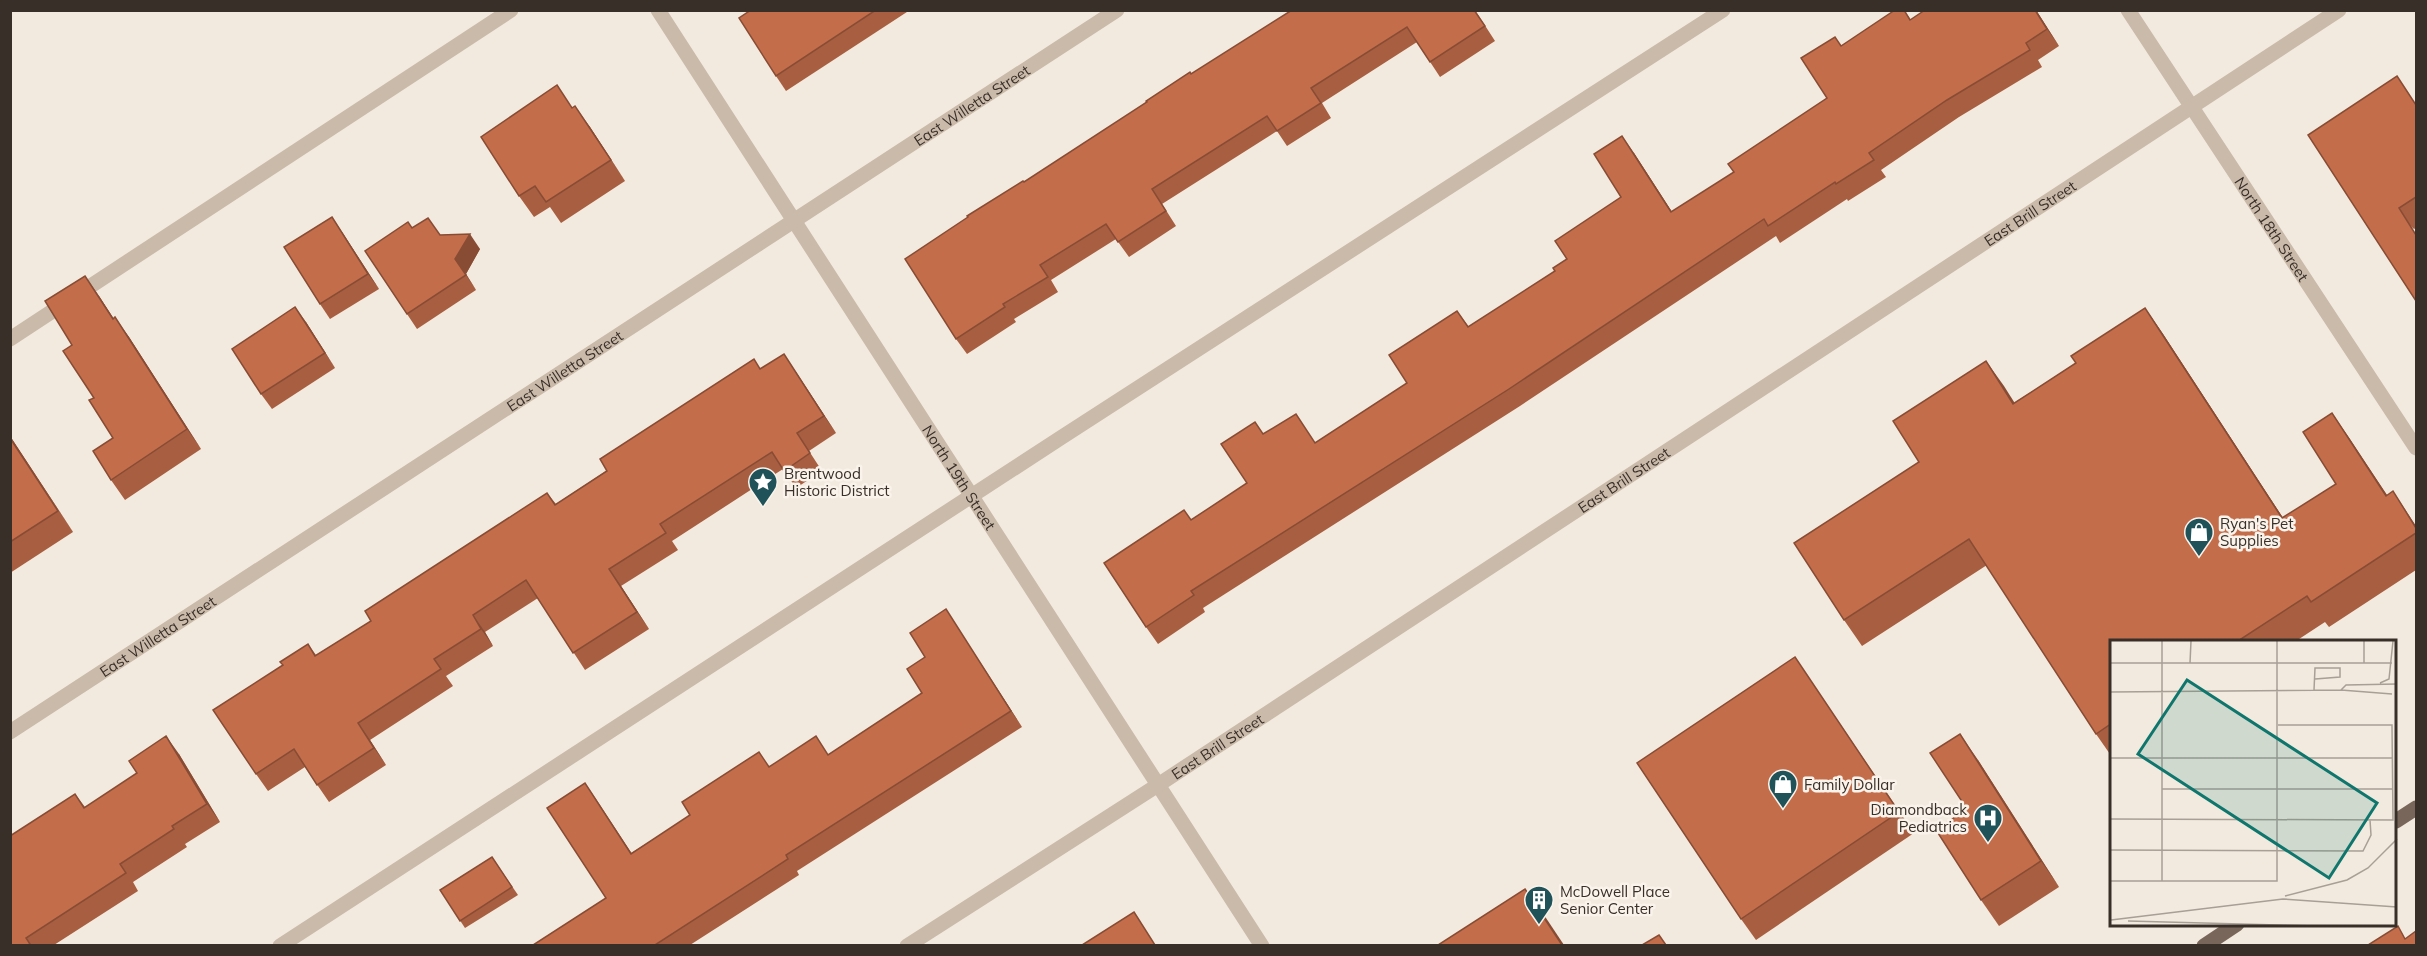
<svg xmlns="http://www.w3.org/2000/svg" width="2427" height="956" font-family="Mulish,sans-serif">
	<rect width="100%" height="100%" fill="#f2eade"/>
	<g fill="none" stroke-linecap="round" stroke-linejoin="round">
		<g stroke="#cabaaa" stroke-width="15">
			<path id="s1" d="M658 10 1262 946"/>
			<path id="s2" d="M2128 10 2416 448"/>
			<polyline points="10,339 511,10"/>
			<path id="s3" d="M10 732 1117 10"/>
			<polyline points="280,946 1062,437 1723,10"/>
			<path id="s4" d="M907 946 1158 785 2339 10"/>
		</g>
		<g stroke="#79665b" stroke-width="15">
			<polyline points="2396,821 2416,808"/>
			<polyline points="2204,946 2237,924"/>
		</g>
	</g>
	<g fill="#a85e40">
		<polygon points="751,10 910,10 786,91 776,76"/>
		<polygon points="1292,10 1475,10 1495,41 1440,77 1417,42 1322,103 1331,118 1287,146 1277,131 1162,204 1176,226 1129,257 1116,239 1051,280 1058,292 1014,319 1016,322 967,354 956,339 1024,182"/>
		<polygon points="1904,10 1911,20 1925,10 2036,10 2059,46 2038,60 2042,67 1959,117 1881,170 1886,177 1848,201 1847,199 1780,243 1776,236 1520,406 1203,608 1205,612 1158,644 1146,627 1191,520 1247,483 1264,434 1315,443 1407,383 1457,311 1469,327 1555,271 1567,259 1621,197 1634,153 1672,212 1734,172 1827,98 1841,46"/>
		<polygon points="2416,104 2416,228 2414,229 2308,135"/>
		<polygon points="573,108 590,127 625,181 561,223 550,207 534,217 519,196"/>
		<polygon points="412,228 440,235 480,249 466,274 476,290 417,329 407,314"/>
		<polygon points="342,232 379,289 330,319 320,304"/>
		<polygon points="99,296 113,318 129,337 201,449 125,500 111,480 113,438 94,398 72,345"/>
		<polygon points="2145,308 2163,334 2283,518 2336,484 2332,413 2387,495 2416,526 2416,570 2329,627 2325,622 2296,641 2112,641 2112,757 2096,734 1987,565 1862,646 1844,620 1919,462 1986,361 2014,403 2076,363"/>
		<polygon points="306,322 335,368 272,409 261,394"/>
		<polygon points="760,369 796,372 836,433 809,451 822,471 796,488 783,469 672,541 678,550 621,586 649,629 585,670 538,598 485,632 493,646 446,676 453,686 370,740 386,765 329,802 305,767 268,791 256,774 283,665 308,644 316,655 371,621 547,493 556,504"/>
		<polygon points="10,436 73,532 10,573"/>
		<polygon points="956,625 1022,727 797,871 799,875 690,945 533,945 606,898 585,783 631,853 769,767 829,754 922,693 925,657"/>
		<polygon points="1809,678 1914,833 1756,940 1741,919"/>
		<polygon points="179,754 220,822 185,844 187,847 133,882 138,891 54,945 10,945 75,794 85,807"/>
		<polygon points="1978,760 2059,887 1999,926 1981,900 1967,809"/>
		<polygon points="492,857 518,895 465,928 440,890"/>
	</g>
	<g fill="#884c34">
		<polygon points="2035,10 2036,10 2059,46 2047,29"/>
		<polygon points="575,106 590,127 625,181"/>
		<polygon points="1622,136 1634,153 1683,229 1671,212"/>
		<polygon points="332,217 342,232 379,289 368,274"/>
		<polygon points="470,234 480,249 466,274 476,290 455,259"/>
		<polygon points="85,276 99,296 127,339 113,319"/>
		<polygon points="295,307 306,322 335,368 325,353"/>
		<polygon points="2145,308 2163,334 2300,544 2282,518"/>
		<polygon points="115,317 129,337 201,449 187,429"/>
		<polygon points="784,354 796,372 836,433 824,416"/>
		<polygon points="1986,361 2004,386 2031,429 2013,404"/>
		<polygon points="2332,413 2350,439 2404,521 2386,496"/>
		<polygon points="10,436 73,532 10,438"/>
		<polygon points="2393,491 2416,526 2416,528"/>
		<polygon points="609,569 621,586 649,629 637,612"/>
		<polygon points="946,609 956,625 1022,727 1011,711"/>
		<polygon points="473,615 485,632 493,646 481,629"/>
		<polygon points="358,723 370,740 386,765 374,748"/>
		<polygon points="1960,734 1978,760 2059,887 2041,861"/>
		<polygon points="166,736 179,754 220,822 207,804"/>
		<polygon points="585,783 596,799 642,869 631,854"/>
		<polygon points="1525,889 1544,915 1564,945 1562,945"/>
	</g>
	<g fill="#c36d4b" stroke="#884c34" stroke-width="1.5">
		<polygon points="751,10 876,10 776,76 739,18"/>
		<polygon points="1292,10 1474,10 1485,26 1430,62 1407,27 1311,88 1321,103 1277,131 1267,116 1152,189 1166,211 1118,242 1106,224 1040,265 1048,277 1003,304 1005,307 956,339 905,259 968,217 967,216 1023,181 1024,182 1147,102 1146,101 1190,72 1191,74"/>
		<polygon points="1895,10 1904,10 1910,20 1925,10 2035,10 2047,29 2026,43 2030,50 1947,100 1869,153 1874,160 1836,184 1835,182 1768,226 1764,219 1509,389 1191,591 1194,595 1146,627 1104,563 1184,510 1191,520 1247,483 1221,444 1255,422 1263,434 1296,414 1315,443 1407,383 1389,355 1457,311 1468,327 1555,271 1553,268 1567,259 1555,241 1621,197 1594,154 1622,136 1671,212 1734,172 1728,164 1827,98 1801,58 1835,37 1841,46"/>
		<polygon points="2397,76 2416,105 2416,197 2399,208 2416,235 2416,301 2308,135"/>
		<polygon points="557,85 572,108 575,106 611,160 546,202 535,186 519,196 481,137"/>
		<polygon points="332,217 368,274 320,304 284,247"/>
		<polygon points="428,218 440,235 470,234 455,259 466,275 407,314 365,251 408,222 412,228"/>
		<polygon points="85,276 113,319 115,317 187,429 111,480 93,451 113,438 89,400 94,398 63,351 72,345 45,301"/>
		<polygon points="295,307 325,353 261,394 232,349"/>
		<polygon points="2145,308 2282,518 2336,484 2303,432 2332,413 2386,496 2393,491 2416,528 2416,533 2311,602 2307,596 2238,641 2112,641 2112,723 2096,734 1969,539 1844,620 1794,543 1919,462 1893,421 1986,361 2013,404 2076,363 2071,356"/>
		<polygon points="784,354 824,416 797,433 810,453 784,471 772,452 660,524 666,533 609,569 637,612 573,653 526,580 473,615 481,629 434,659 441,669 358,723 374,748 317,785 294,749 256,774 213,710 283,665 280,662 308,644 315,656 371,621 365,611 547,493 555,505 607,471 600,459 754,359 760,369"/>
		<polygon points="10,438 58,511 10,542"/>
		<polygon points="946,609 1011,711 786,855 788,859 655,945 533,945 606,898 547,808 585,783 631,854 690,815 682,802 759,752 769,767 816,736 828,755 922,693 907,669 925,657 910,633"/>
		<polygon points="1795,657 1899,812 1741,919 1637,763"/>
		<polygon points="1960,734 2041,861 1981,900 1936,830 1967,809 1930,753"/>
		<polygon points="166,736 207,804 172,826 174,829 120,864 126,873 26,938 30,944 28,945 10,945 10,836 75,794 84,808 137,773 129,761"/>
		<polygon points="492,857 512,887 460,921 440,890"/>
		<polygon points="1525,889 1562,945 1438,945"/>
		<polygon points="1134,912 1155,945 1082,945"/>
		<polygon points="2398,926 2405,939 2416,931 2416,945 2368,945"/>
		<polygon points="1659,935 1666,945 1642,945"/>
	</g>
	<defs>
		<g id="sight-pin" transform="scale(1.5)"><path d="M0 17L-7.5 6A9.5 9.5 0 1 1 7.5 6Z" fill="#205359" stroke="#faf3eb"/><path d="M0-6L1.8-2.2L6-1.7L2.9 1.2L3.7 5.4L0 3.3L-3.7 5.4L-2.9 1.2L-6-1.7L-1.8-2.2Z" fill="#fff"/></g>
		<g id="shop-pin" transform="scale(1.5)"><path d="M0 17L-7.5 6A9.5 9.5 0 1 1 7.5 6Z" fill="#205359" stroke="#faf3eb"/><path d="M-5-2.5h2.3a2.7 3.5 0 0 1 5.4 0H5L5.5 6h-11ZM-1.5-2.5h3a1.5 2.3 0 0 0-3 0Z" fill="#fff"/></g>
		<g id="hospital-pin" transform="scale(1.5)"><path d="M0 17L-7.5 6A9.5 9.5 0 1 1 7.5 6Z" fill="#205359" stroke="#faf3eb"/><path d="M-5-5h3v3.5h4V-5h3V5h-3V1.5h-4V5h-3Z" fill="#fff"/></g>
		<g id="building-pin" transform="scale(1.5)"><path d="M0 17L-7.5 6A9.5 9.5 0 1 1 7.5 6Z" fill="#205359" stroke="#faf3eb"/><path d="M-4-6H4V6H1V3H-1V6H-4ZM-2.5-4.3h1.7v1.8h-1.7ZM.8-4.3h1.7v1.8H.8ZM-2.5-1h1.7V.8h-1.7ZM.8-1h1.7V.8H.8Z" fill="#fff"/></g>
	</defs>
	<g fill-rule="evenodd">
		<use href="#sight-pin" x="763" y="482"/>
		<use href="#shop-pin" x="2199" y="532"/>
		<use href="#shop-pin" x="1783" y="784"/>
		<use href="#hospital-pin" x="1988" y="818"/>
		<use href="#building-pin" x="1539" y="900"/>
	</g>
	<g text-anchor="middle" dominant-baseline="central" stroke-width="5" stroke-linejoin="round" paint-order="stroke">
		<g font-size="15" fill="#382f29" stroke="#faf3eb">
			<text stroke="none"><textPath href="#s3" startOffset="1148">East Willetta Street</textPath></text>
			<text stroke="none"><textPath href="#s4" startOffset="1341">East Brill Street</textPath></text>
			<text stroke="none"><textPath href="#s2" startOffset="262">North 18th Street</textPath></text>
			<text stroke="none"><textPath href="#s3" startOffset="662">East Willetta Street</textPath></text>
			<text stroke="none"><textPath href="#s1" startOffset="556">North 19th Street</textPath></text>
			<text stroke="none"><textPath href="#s4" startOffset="855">East Brill Street</textPath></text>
			<text stroke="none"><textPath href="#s3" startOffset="176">East Willetta Street</textPath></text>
			<text stroke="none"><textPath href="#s4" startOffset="369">East Brill Street</textPath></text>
		</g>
		<g font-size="15" fill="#382f29" stroke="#faf3eb" text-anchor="start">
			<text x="784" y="473">Brentwood<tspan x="784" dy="17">Historic District</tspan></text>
			<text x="2220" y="523">Ryan's Pet<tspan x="2220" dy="17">Supplies</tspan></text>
			<text x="1804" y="784">Family Dollar</text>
			<text x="1967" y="809" text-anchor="end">Diamondback<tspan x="1967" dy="17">Pediatrics</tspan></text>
			<text x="1560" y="891">McDowell Place<tspan x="1560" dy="17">Senior Center</tspan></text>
		</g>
	</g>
	<g transform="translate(2110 640)">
		<rect width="286" height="286" fill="#f2eade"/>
		<path fill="none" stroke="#a89f96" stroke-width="1.5" d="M52 1V241M0 23H282M80 23 81 1M254 23V1M270 43 279 39 283 1M204 50 205 28H230V37L205 39M231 50 236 45 287 44M0 52 231 50 282 54M0 118H283M52 149H283M0 179 283 180 282 85H168M0 210 253 211 261 195 260 180M0 241H167V1M175 256 237 240 258 228 287 199M1 280 173 259 287 267M18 281 209 286"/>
		<path fill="#0f766e" fill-opacity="0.15" stroke="#0f766e" stroke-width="3" d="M77 40 267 163 219 238 28 114Z"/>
		<rect width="286" height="286" fill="none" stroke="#382f29" stroke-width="3"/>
	</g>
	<rect width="2427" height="956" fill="none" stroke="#382f29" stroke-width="24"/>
</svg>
